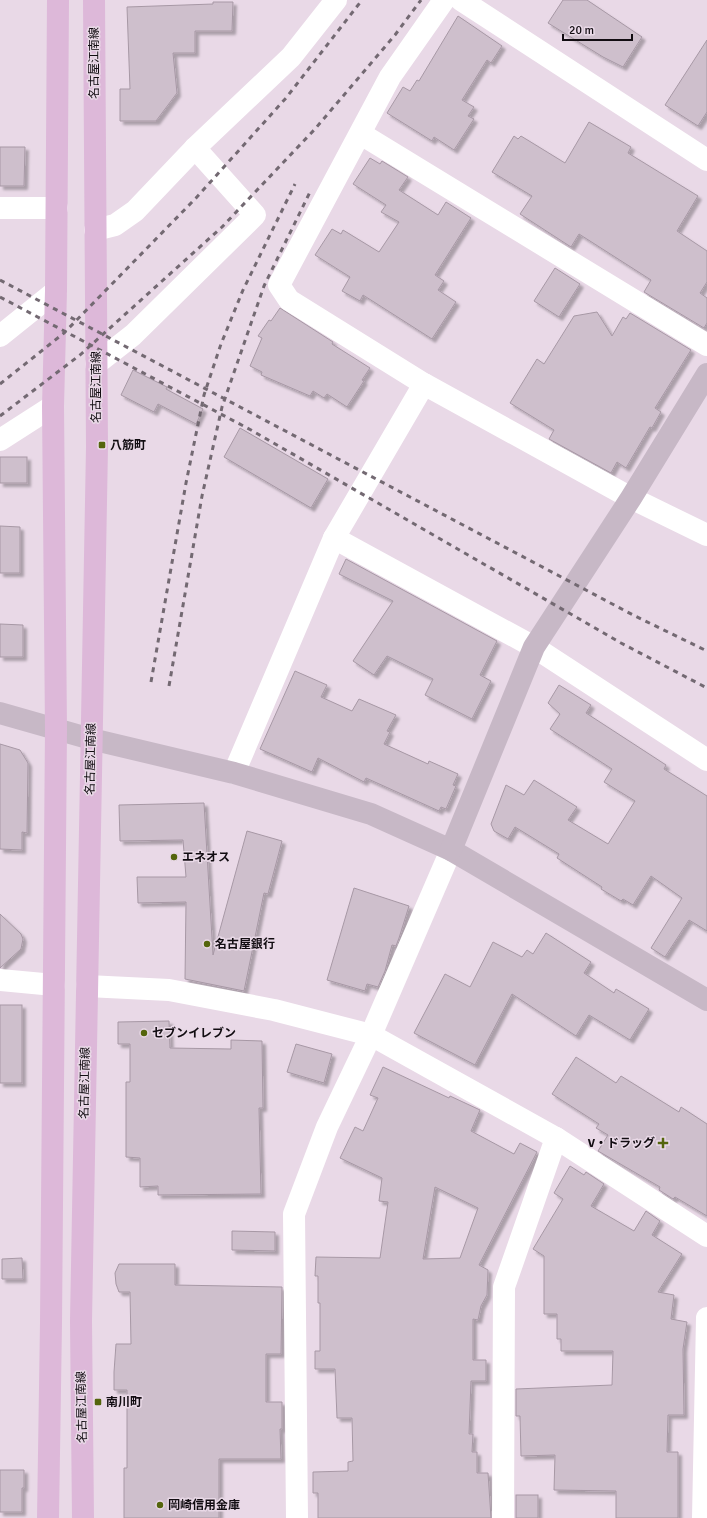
<svg xmlns="http://www.w3.org/2000/svg" width="707" height="1518" font-family="Signika,'Noto Sans JP',sans-serif">
	<defs>
		<filter id="shadow"><feDropShadow dx="3.5" dy="3.5" stdDeviation="1" flood-color="#0004"/></filter>
	</defs>
	<rect width="100%" height="100%" fill="#e9d9e7"/>
	<g fill="#cebfcc" stroke="#a798a5" fill-rule="evenodd" filter="url(#shadow)">
		<polygon points="563,0 587,0 642,37 623,67 603,57 548,23"/>
		<polygon points="213,2 233,2 232,31 195,31 195,53 173,53 177,93 156,121 120,121 120,89 130,89 127,7 213,4"/>
		<polygon points="458,16 502,46 491,63 487,60 462,100 474,107 468,116 474,119 454,150 434,137 432,141 387,113 403,87 410,91 417,80 419,81"/>
		<polygon points="707,40 707,112 698,126 665,105"/>
		<polygon points="589,122 631,147 628,153 698,196 677,231 707,251 707,282 700,293 707,298 707,323 704,328 644,292 651,280 579,234 571,247 520,214 532,196 492,172 514,136 518,139 521,136 565,163"/>
		<polygon points="0,147 25,147 24,186 0,186"/>
		<polygon points="370,158 380,164 382,161 408,177 399,190 438,215 446,202 471,218 435,275 444,281 438,290 456,302 432,339 363,295 360,301 342,291 350,277 315,255 332,229 341,234 343,230 379,252 399,222 381,212 386,205 353,184"/>
		<polygon points="555,268 580,284 559,317 534,301"/>
		<polygon points="280,308 333,342 332,344 370,368 362,380 364,381 347,407 327,394 324,398 313,391 310,396 261,375 262,372 250,366 262,338 258,336 269,320 271,321"/>
		<polygon points="597,312 612,336 623,317 626,319 630,313 691,350 655,408 661,412 652,428 650,427 626,468 617,462 611,473 549,439 554,430 510,403 537,359 544,364 574,316"/>
		<polygon points="133,370 167,387 166,389 203,409 196,424 158,404 154,412 121,395"/>
		<polygon points="240,428 328,479 311,508 224,457"/>
		<rect x="0" y="457" width="27" height="26"/>
		<polygon points="0,526 20,527 20,573 0,573"/>
		<polygon points="346,559 497,641 480,675 491,681 472,719 425,695 433,679 387,656 374,675 353,661 393,601 339,574"/>
		<polygon points="0,624 23,625 23,657 0,657"/>
		<polygon points="295,671 327,685 321,697 352,711 359,699 396,715 387,731 390,732 384,744 428,764 429,761 458,774 453,785 456,786 446,809 441,807 439,811 366,778 364,782 318,758 312,772 260,749"/>
		<polygon points="559,685 591,705 586,713 666,765 664,769 707,796 707,931 689,920 665,957 651,948 682,898 651,876 633,905 623,899 621,901 601,889 602,887 557,858 559,854 515,827 508,839 494,831 491,824 506,785 524,795 534,780 577,807 568,820 608,844 635,801 604,782 612,769 550,729 560,714 548,703"/>
		<polygon points="0,744 20,750 28,763 27,833 22,832 22,850 0,849"/>
		<polygon points="204,803 213,955 247,831 282,841 268,894 264,893 244,991 185,979 186,902 138,903 137,877 186,877 183,840 120,841 119,805"/>
		<polygon points="354,888 409,906 399,938 396,946 392,945 385,971 378,987 367,984 365,991 327,980"/>
		<polygon points="0,914 21,934 23,939 21,949 0,968"/>
		<polygon points="546,933 591,962 584,973 614,993 616,989 649,1009 630,1040 589,1015 576,1036 512,994 475,1065 414,1033 445,974 470,987 493,942 522,957 527,950 533,954"/>
		<rect x="0" y="1005" width="22" height="78"/>
		<polygon points="169,1021 170,1048 231,1049 231,1040 262,1041 263,1108 259,1108 261,1194 158,1195 158,1186 140,1187 140,1158 126,1157 126,1082 130,1082 130,1044 118,1044 118,1022"/>
		<polygon points="296,1044 332,1054 324,1083 287,1072"/>
		<polygon points="576,1057 616,1083 621,1076 679,1112 681,1107 707,1124 707,1216 675,1197 673,1199 659,1190 660,1187 598,1151 608,1135 596,1128 599,1124 552,1094"/>
		<path d="M383 1067 449 1098 450 1096 480 1110 471 1131 514 1154 520 1143 537 1152 479 1265 488 1270 487 1295 481 1306 478 1320 473 1319V1360H486V1381H471L469 1434H473L472 1452H477V1473H488L491 1518H318V1493H313V1472L348 1471V1462L353 1461 352 1418H337L335 1369H315V1351H320V1303H318V1276H315L316 1257 380 1258 388 1202 379 1201 382 1178 340 1158 355 1127 363 1131 378 1098 370 1095ZM435 1187 478 1208 460 1258 423 1259Z"/>
		<polygon points="570,1166 584,1175 586,1172 604,1184 591,1206 634,1231 646,1211 660,1221 652,1235 682,1254 658,1292 674,1295 671,1319 687,1322 683,1349 684,1415 668,1415 667,1452 678,1452 678,1518 616,1518 616,1491 554,1490 555,1455 521,1456 520,1416 516,1416 516,1389 612,1385 613,1351 561,1351 561,1339 557,1339 557,1314 544,1314 544,1256 533,1249 563,1199 554,1193"/>
		<polygon points="232,1231 275,1232 275,1251 232,1250"/>
		<polygon points="22,1258 23,1279 2,1279 2,1259"/>
		<polygon points="119,1264 175,1264 175,1285 282,1287 281,1354 266,1354 266,1402 282,1402 282,1429 280,1429 281,1459 219,1459 219,1518 124,1518 124,1468 127,1468 127,1390 114,1390 114,1372 116,1344 131,1344 130,1292 119,1292 116,1284 115,1273"/>
		<polygon points="0,1470 24,1470 24,1488 22,1488 22,1512 0,1512"/>
		<rect x="516" y="1495" width="22" height="23"/>
	</g>
	<g fill="none" stroke-linecap="round" stroke-linejoin="round">
		<g stroke="#fff" stroke-width="22">
			<polyline points="444,0 390,77 279,285 289,300 424,384 631,498 707,535"/>
			<polyline points="461,0 707,160"/>
			<polyline points="361,134 707,345"/>
			<polyline points="0,208 57,208"/>
			<polyline points="95,230 115,225 135,211 195,148 291,57 336,0"/>
			<polyline points="0,336 56,291"/>
			<polyline points="96,364 133,335 255,215 195,148"/>
			<polyline points="0,440 53,406"/>
			<polyline points="334,538 534,647 707,760"/>
			<polyline points="234,773 334,538 424,384"/>
			<polyline points="0,980 54,985"/>
			<polyline points="87,986 169,990 274,1010 371,1035 556,1138 707,1236"/>
			<polyline points="297,1518 294,1214 327,1127 371,1035 451,850"/>
			<polyline points="503,1518 504,1287 556,1138"/>
			<polyline points="703,1518 707,1318"/>
		</g>
		<g stroke="#c7b8c6" stroke-width="22">
			<polyline points="0,713 91,739 234,773 371,814 451,850 707,1000"/>
			<polyline points="451,850 534,647 631,498 707,374"/>
		</g>
		<g stroke="#ddb8d9" stroke-width="22">
			<polyline points="48,1518 51,1323 56,729 53,406 56,291 58,0"/>
			<polyline points="83,1518 81,1321 97,447 94,0"/>
		</g>
		<g stroke="#736972" stroke-width="3" stroke-dasharray="5 5" stroke-linecap="butt">
			<polyline points="0,280 635,616 707,651"/>
			<polyline points="0,297 251,430 621,643 707,688"/>
			<polyline points="0,384 64,333 196,198 286,98 362,0"/>
			<polyline points="0,416 80,355 222,227 315,129 395,35 421,0"/>
			<polyline points="151,682 186,483 204,395 221,344 243,290 295,184"/>
			<polyline points="169,686 202,496 222,407 264,286 310,192"/>
		</g>
	</g>
	<g fill="#54650c" stroke="#e9d9e7" stroke-width="1.5">
		<rect x="98" y="441" width="8" height="8" rx="2"/>
		<circle cx="174" cy="857" r="4"/>
		<circle cx="207" cy="944" r="4"/>
		<circle cx="144" cy="1033" r="4"/>
		<path d="M661 1137h4v4h4v4h-4v4h-4v-4h-4v-4h4z"/>
		<rect x="94" y="1398" width="8" height="8" rx="2"/>
		<circle cx="160" cy="1505" r="4"/>
	</g>
	<g text-anchor="middle" dominant-baseline="central" stroke-width="3" stroke-linejoin="round" paint-order="stroke">
		<g font-size="12" fill="#110c11" stroke="#e9d9e7">
			<text transform="translate(94 63) rotate(-90)">名古屋江南線</text>
			<text transform="translate(96 387) rotate(-90)">名古屋江南線</text>
			<text transform="translate(91 759) rotate(-89)">名古屋江南線</text>
			<text transform="translate(85 1083) rotate(-89)">名古屋江南線</text>
			<text transform="translate(82 1407) rotate(-91)">名古屋江南線</text>
		</g>
		<g font-size="12" font-weight="bold" fill="#110c11" stroke="#e9d9e7" text-anchor="start">
			<text x="110" y="445">八筋町</text>
			<text x="182" y="857">エネオス</text>
			<text x="215" y="944">名古屋銀行</text>
			<text x="152" y="1033">セブンイレブン</text>
			<text x="655" y="1143" text-anchor="end">V・ドラッグ</text>
			<text x="106" y="1402">南川町</text>
			<text x="168" y="1505">岡崎信用金庫</text>
		</g>
	</g>
	<path d="M563 34v6h69v-6" fill="none" stroke="#110c11" stroke-width="2"/>
	<text x="569" y="34" font-size="12" fill="#110c11" stroke="#e9d9e7" stroke-width="3" paint-order="stroke">20 m</text>
</svg>
